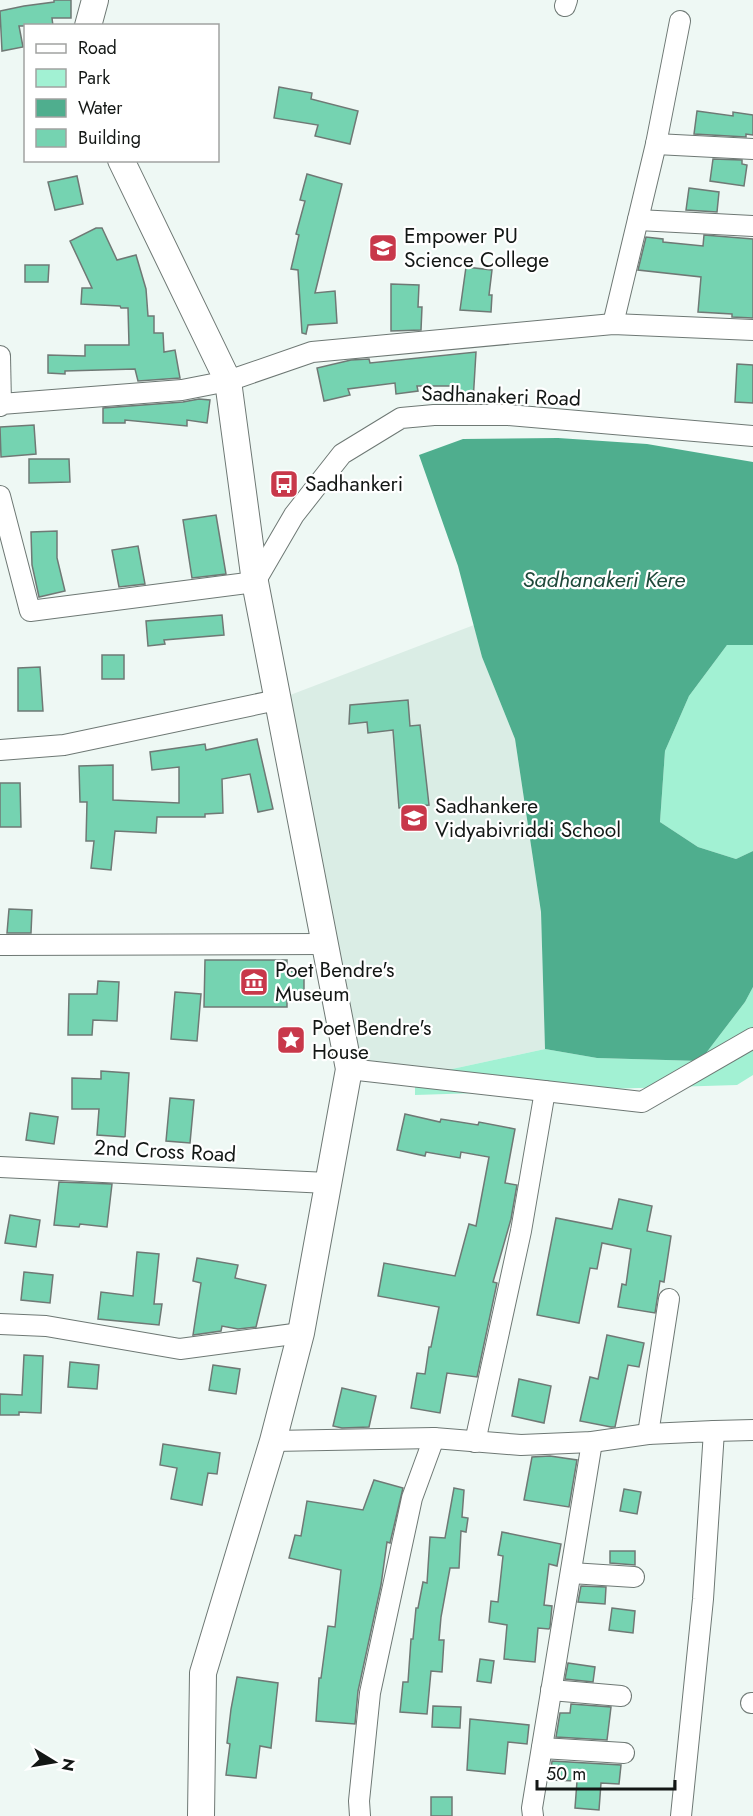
<svg xmlns="http://www.w3.org/2000/svg" width="753" height="1816" font-family="Jost,sans-serif">
	<rect width="100%" height="100%" fill="#eef8f4"/>
	<polygon fill="#daede5" points="474,625 482,657 515,739 541,912 545,1049 415,1077 349,1069 277,700"/>
	<g fill="#a2f1d3">
		<polygon points="727,645 753,645 753,851 736,859 698,847 660,822 665,751 689,696"/>
		<polygon points="753,987 753,1075 737,1085 415,1095 415,1077 545,1049 597,1058 700,1061 745,1002"/>
	</g>
	<polygon fill="#4fae8e" points="558,438 647,444 753,462 753,645 727,645 689,696 665,751 660,822 698,847 736,859 753,851 753,987 745,1002 700,1061 597,1058 545,1049 541,912 515,739 482,657 458,566 419,455 463,439"/>
	<g fill="#75d3b1" stroke="#6f7975" stroke-width="1.5">
		<polygon points="54,0 71,0 71,18 52,18 53,26 19,26 23,47 2,51 0,11 24,6 54,2"/>
		<polygon points="279,87 312,93 311,99 358,111 350,144 315,136 318,125 274,118"/>
		<polygon points="697,111 733,116 733,112 753,115 753,135 746,134 746,137 694,134"/>
		<polygon points="713,159 742,160 742,164 747,165 744,186 710,181"/>
		<polygon points="307,174 342,184 315,293 335,291 337,323 308,325 306,334 302,333 298,270 291,269 299,235 296,234 305,201 300,200"/>
		<polygon points="77,176 83,204 55,210 48,182"/>
		<polygon points="689,188 719,192 717,212 686,210"/>
		<polygon points="96,228 102,228 117,260 136,255 146,289 148,316 154,316 154,333 163,333 164,352 175,350 180,378 138,381 135,369 65,371 65,374 48,373 48,355 85,356 85,345 129,345 128,308 121,308 120,306 81,304 82,288 92,288 70,241"/>
		<polygon points="704,235 753,239 753,318 732,317 732,314 698,312 701,277 638,270 646,237 663,239 663,242 703,246"/>
		<polygon points="25,265 49,265 48,282 25,282"/>
		<polygon points="466,267 492,270 489,295 492,295 491,312 460,310"/>
		<polygon points="391,284 419,285 418,307 422,307 421,330 391,331"/>
		<polygon points="476,352 473,402 451,401 452,386 417,386 418,391 396,394 395,383 348,389 350,395 324,401 317,368 351,360 369,359 370,363"/>
		<polygon points="737,364 753,365 753,403 735,402"/>
		<polygon points="199,399 210,400 207,423 187,420 187,426 125,420 125,423 103,423 103,408 183,402"/>
		<polygon points="34,425 36,454 1,457 0,427"/>
		<polygon points="29,459 69,459 70,482 29,483"/>
		<polygon points="216,515 226,574 192,578 183,520"/>
		<polygon points="57,531 57,558 65,591 39,597 32,565 31,532"/>
		<polygon points="138,546 145,584 119,587 112,550"/>
		<polygon points="222,615 224,635 164,640 165,644 148,646 146,621"/>
		<rect x="102" y="655" width="22" height="24"/>
		<polygon points="40,667 43,711 18,711 18,668"/>
		<polygon points="408,700 410,726 420,725 429,805 399,808 393,730 368,733 367,722 349,724 350,705"/>
		<polygon points="257,739 273,809 258,812 250,774 222,779 223,813 205,814 205,817 157,817 156,833 115,831 111,870 91,868 94,841 86,841 87,802 80,802 79,766 113,765 113,800 179,803 179,767 152,770 150,752 205,744 206,750"/>
		<polygon points="0,783 20,783 21,827 0,827"/>
		<polygon points="9,909 32,910 31,933 7,933"/>
		<polygon points="205,960 287,960 287,971 304,971 304,992 287,992 287,1007 204,1007"/>
		<polygon points="98,981 119,982 117,1021 93,1020 92,1035 68,1035 69,994 97,994"/>
		<polygon points="175,992 201,994 197,1041 171,1039"/>
		<polygon points="101,1071 129,1073 125,1137 97,1135 99,1109 72,1109 72,1078 101,1079"/>
		<polygon points="170,1098 194,1100 190,1143 166,1141"/>
		<polygon points="30,1113 58,1117 54,1144 26,1140"/>
		<polygon points="405,1114 440,1122 441,1119 478,1125 479,1122 515,1129 505,1183 517,1185 511,1219 493,1282 497,1283 477,1377 447,1373 440,1413 411,1408 417,1373 425,1374 429,1347 431,1347 439,1307 378,1296 384,1263 455,1276 469,1224 476,1226 489,1157 461,1152 460,1158 426,1152 425,1156 397,1150"/>
		<polygon points="59,1182 112,1184 107,1227 80,1224 79,1227 54,1225"/>
		<polygon points="619,1199 652,1206 647,1231 671,1236 664,1282 660,1281 655,1313 618,1307 622,1284 626,1285 631,1249 602,1243 597,1269 590,1268 579,1323 537,1315 556,1218 612,1229"/>
		<polygon points="10,1215 40,1220 36,1247 5,1243"/>
		<polygon points="137,1252 159,1254 154,1304 162,1304 159,1325 98,1319 101,1292 133,1296"/>
		<polygon points="197,1258 238,1265 235,1278 266,1285 256,1327 238,1329 222,1326 221,1331 193,1335 201,1283 193,1281"/>
		<polygon points="24,1272 53,1275 50,1303 21,1300"/>
		<polygon points="607,1335 644,1343 639,1367 628,1365 615,1427 611,1427 580,1421 590,1377 598,1379"/>
		<polygon points="24,1355 43,1356 41,1413 19,1412 19,1415 0,1415 0,1394 22,1395"/>
		<polygon points="70,1362 99,1365 97,1389 68,1387"/>
		<polygon points="213,1365 240,1369 236,1394 209,1390"/>
		<polygon points="519,1379 551,1386 544,1423 512,1416"/>
		<polygon points="342,1388 376,1396 369,1427 342,1428 333,1426"/>
		<polygon points="163,1444 220,1453 217,1474 208,1473 202,1505 171,1499 177,1468 160,1465"/>
		<polygon points="550,1456 577,1460 569,1507 524,1500 532,1457"/>
		<polygon points="374,1480 403,1488 390,1543 387,1542 381,1585 358,1691 355,1724 316,1721 319,1678 321,1678 328,1626 335,1627 341,1570 289,1558 295,1535 301,1536 307,1501 363,1510"/>
		<polygon points="454,1488 464,1490 462,1517 468,1518 466,1532 461,1531 459,1568 450,1568 441,1617 439,1640 444,1640 442,1672 431,1671 427,1714 400,1712 403,1682 408,1682 411,1639 413,1639 416,1608 418,1608 423,1582 427,1583 430,1537 445,1538"/>
		<polygon points="624,1489 641,1492 637,1514 620,1511"/>
		<polygon points="502,1532 561,1544 557,1566 549,1564 544,1605 552,1606 550,1627 549,1629 538,1628 535,1662 504,1659 507,1625 489,1622 491,1601 498,1602 503,1556 498,1555"/>
		<polygon points="610,1551 635,1551 635,1565 610,1563"/>
		<polygon points="581,1586 606,1587 605,1604 578,1602"/>
		<polygon points="612,1608 635,1611 633,1633 609,1630"/>
		<polygon points="480,1659 494,1661 491,1683 477,1681"/>
		<polygon points="568,1663 595,1667 593,1682 565,1679"/>
		<polygon points="237,1677 278,1683 271,1748 260,1746 256,1778 226,1775 230,1744 227,1743 231,1709"/>
		<polygon points="571,1704 611,1707 607,1740 556,1737 560,1713 570,1713"/>
		<polygon points="433,1706 461,1707 460,1728 432,1727"/>
		<polygon points="470,1719 529,1725 527,1744 508,1742 505,1774 467,1770"/>
		<polygon points="552,1761 621,1765 619,1784 601,1783 599,1810 575,1808 577,1781 550,1780"/>
		<rect x="431" y="1797" width="21" height="19"/>
	</g>
	<g fill="none" stroke-linecap="round" stroke-linejoin="round">
		<g stroke="#6e7874" stroke-width="22">
			<g id="minor">
				<polyline points="565,6 567,0"/>
				<polyline points="656,144 753,149"/>
				<polyline points="638,220 753,226"/>
				<polyline points="613,324 656,144 680,21"/>
				<polyline points="0,356 1,404"/>
				<polyline points="0,406 1,404 182,390 228,381 312,352 613,324 753,330"/>
				<polyline points="0,496 30,611 255,582 294,515 342,454 401,418 434,415 508,415 753,436"/>
				<polyline points="0,750 64,745 277,700"/>
				<polyline points="0,945 324,944"/>
				<polyline points="349,1069 642,1102 753,1038"/>
				<polyline points="0,1167 328,1183"/>
				<polyline points="0,1324 46,1326 180,1349 301,1333"/>
				<polyline points="714,1431 753,1430"/>
				<polyline points="648,1434 669,1299"/>
				<polyline points="273,1441 434,1438 521,1445 592,1442 648,1434 714,1431 703,1599 681,1816"/>
				<polyline points="475,1442 521,1231 545,1091"/>
				<polyline points="571,1573 634,1577"/>
				<polyline points="551,1690 621,1696"/>
				<polyline points="751,1703 753,1703"/>
				<polyline points="542,1748 624,1753"/>
				<polyline points="360,1816 359,1801 370,1693 412,1498 434,1438"/>
				<polyline points="533,1816 532,1808 592,1442"/>
			</g>
		</g>
		<g stroke="#6e7874" stroke-width="28">
			<g id="major">
				<polyline points="88,26 95,0"/>
				<polyline points="121,160 228,381 255,582 349,1069 301,1333 273,1441 203,1673 201,1816"/>
			</g>
		</g>
		<use href="#minor" stroke="#fff" stroke-width="20"/>
		<use href="#major" stroke="#fff" stroke-width="26"/>
	</g>
	<defs>
		<g id="university-square" transform="scale(1.5)"><rect x="-9" y="-9" width="18" height="18" rx="4" fill="#c8384a" stroke="#fff"/><path d="M0-5L7-2L0 1L-7-2ZM-4 1L0 2.5L4 1V4Q0 6-4 4Z" fill="#fff"/></g>
		<g id="bus-square" transform="scale(1.5)"><rect x="-9" y="-9" width="18" height="18" rx="4" fill="#c8384a" stroke="#fff"/><path d="M-5-6H5V4H4V6H2V4H-2V6H-4V4H-5ZM-3.5-4V0h7V-4ZM-3.5 1.2v1.5H-2V1.2ZM2 1.2v1.5H3.5V1.2Z" fill="#fff"/></g>
		<g id="school-square" transform="scale(1.5)"><rect x="-9" y="-9" width="18" height="18" rx="4" fill="#c8384a" stroke="#fff"/><path d="M0-5L7-2L0 1L-7-2ZM-4 1L0 2.5L4 1V4Q0 6-4 4Z" fill="#fff"/></g>
		<g id="museum-square" transform="scale(1.5)"><rect x="-9" y="-9" width="18" height="18" rx="4" fill="#c8384a" stroke="#fff"/><path d="M0-6L6-3V-2H-6V-3ZM-5-1h2V3h-2ZM-1-1h2V3h-2ZM3-1h2V3H3ZM-6 4H6V6H-6Z" fill="#fff"/></g>
		<g id="sight-square" transform="scale(1.5)"><rect x="-9" y="-9" width="18" height="18" rx="4" fill="#c8384a" stroke="#fff"/><path d="M0-6L1.8-2.2L6-1.7L2.9 1.2L3.7 5.4L0 3.3L-3.7 5.4L-2.9 1.2L-6-1.7L-1.8-2.2Z" fill="#fff"/></g>
	</defs>
	<g fill-rule="evenodd">
		<use href="#university-square" x="383" y="248"/>
		<use href="#bus-square" x="284" y="484"/>
		<use href="#school-square" x="414" y="818"/>
		<use href="#museum-square" x="254" y="982"/>
		<use href="#sight-square" x="291" y="1040"/>
	</g>
	<g text-anchor="middle" dominant-baseline="central" stroke-width="4.5" stroke-linejoin="round" paint-order="stroke">
		<g font-size="21" fill="#131715" stroke="#fff" text-anchor="start">
			<text x="404" y="236">Empower PU<tspan x="404" dy="24">Science College</tspan></text>
			<text x="305" y="484">Sadhankeri</text>
			<text x="435" y="806">Sadhankere<tspan x="435" dy="24">Vidyabivriddi School</tspan></text>
			<text x="275" y="970">Poet Bendre's<tspan x="275" dy="24">Museum</tspan></text>
			<text x="312" y="1028">Poet Bendre's<tspan x="312" dy="24">House</tspan></text>
		</g>
		<g font-size="21" fill="#131715" stroke="#fff">
			<text transform="translate(501 396) rotate(2)">Sadhanakeri Road</text>
			<text transform="translate(165 1151) rotate(3)">2nd Cross Road</text>
		</g>
		<g font-size="22" font-style="italic" fill="#1f493a" stroke="#fff">
			<text x="604" y="579">Sadhanakeri Kere</text>
		</g>
	</g>
	<rect x="24" y="24" width="195" height="138" fill="#ffffff" stroke="#a1a2a1" stroke-width="1.5"/>
	<rect x="36" y="44" width="30" height="9" fill="#ffffff" stroke="#a1a2a1" stroke-width="1.5"/>
	<text x="78" y="54" font-size="18" fill="#131715">Road</text>
	<rect x="36" y="69" width="30" height="18" fill="#a2f1d3" stroke="#a1a2a1" stroke-width="1.5"/>
	<text x="78" y="84" font-size="18" fill="#131715">Park</text>
	<rect x="36" y="99" width="30" height="18" fill="#4fae8e" stroke="#a1a2a1" stroke-width="1.5"/>
	<text x="78" y="114" font-size="18" fill="#131715">Water</text>
	<rect x="36" y="129" width="30" height="18" fill="#75d3b1" stroke="#a1a2a1" stroke-width="1.5"/>
	<text x="78" y="144" font-size="18" fill="#131715">Building</text>
	<g transform="translate(54 1762) rotate(101)" stroke="#ffffff" stroke-width="4.5" paint-order="stroke">
	<path d="M0-4.5L10 22L0 15L-10 22Z" fill="#131715"/>
	<text y="-9" font-size="16" font-weight="bold" text-anchor="middle" fill="#131715">N</text>
	</g>
	<path d="M537 1780v9h138v-9" fill="none" stroke="#131715" stroke-width="3"/>
	<text x="546" y="1780" font-size="18" fill="#131715" stroke="#ffffff" stroke-width="4.5" paint-order="stroke">50 m</text>
</svg>
